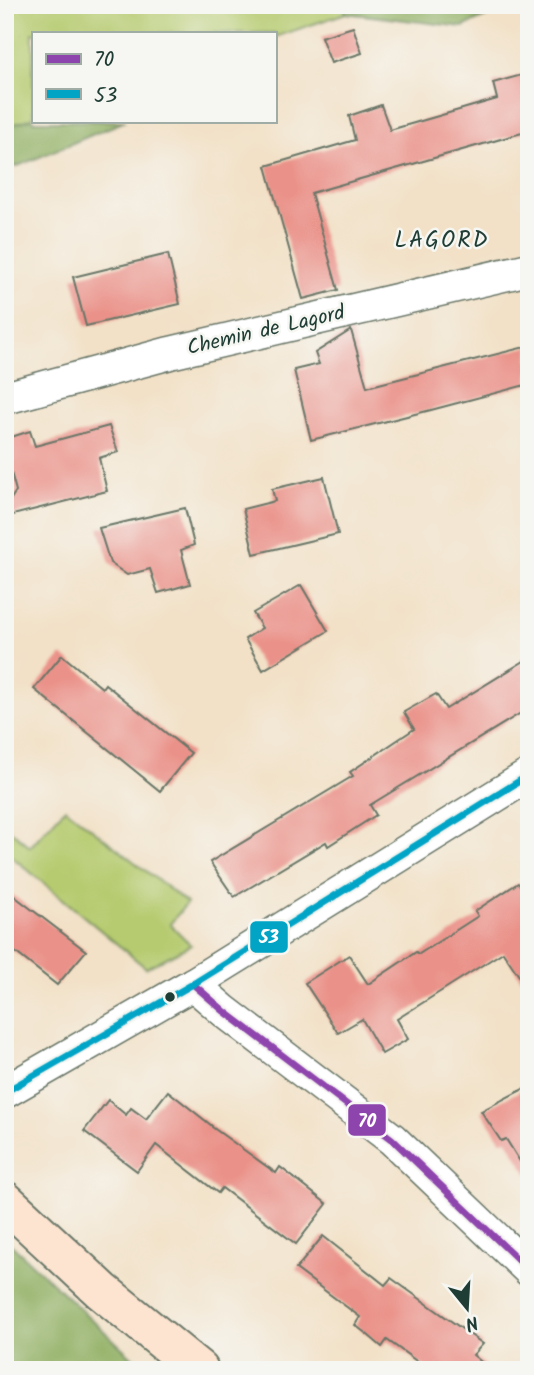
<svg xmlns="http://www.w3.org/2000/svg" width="534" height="1375" font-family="Kalam,sans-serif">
	<rect width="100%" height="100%" fill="#f6f6f2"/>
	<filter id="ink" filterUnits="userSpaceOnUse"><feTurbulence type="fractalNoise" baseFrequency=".0143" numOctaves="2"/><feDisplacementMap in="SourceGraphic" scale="14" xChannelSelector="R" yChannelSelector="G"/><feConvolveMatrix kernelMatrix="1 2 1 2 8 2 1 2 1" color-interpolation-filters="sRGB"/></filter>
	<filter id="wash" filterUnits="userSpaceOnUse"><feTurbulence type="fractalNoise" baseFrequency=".00686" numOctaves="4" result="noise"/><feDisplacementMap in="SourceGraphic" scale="28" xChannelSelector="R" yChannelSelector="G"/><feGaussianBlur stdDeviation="1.57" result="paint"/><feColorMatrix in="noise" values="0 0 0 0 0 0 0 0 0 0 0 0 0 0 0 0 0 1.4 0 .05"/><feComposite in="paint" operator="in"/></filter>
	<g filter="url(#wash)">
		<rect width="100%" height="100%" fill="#f2e1c7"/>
		<g fill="#b6cb6f" stroke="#6a8452" stroke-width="2">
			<polygon points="5,5 344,5 346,13 275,37 275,33 33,33 33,118 5,127"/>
			<polygon points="65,808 187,903 170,924 191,945 146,968 5,851 5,834 9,829 30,847"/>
		</g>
		<g fill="#90af62" stroke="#58764b" stroke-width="2">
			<polygon points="344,5 512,5 463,27 346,13"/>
			<polygon points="33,118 33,121 125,121 16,167 5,162 5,127"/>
			<polygon points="5,1239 146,1370 5,1370"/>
		</g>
		<g id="blocks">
			<g fill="#ea9289">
				<polygon points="353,27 362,53 331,63 321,37"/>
				<polygon points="529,73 529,131 311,193 338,290 303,299 266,166 355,140 349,116 381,105 390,130 497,99 493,83"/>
				<polygon points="168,254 180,304 86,326 73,277"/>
				<polygon points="351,330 367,387 529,346 529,384 431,410 311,440 294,370 319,364 315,353"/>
				<polygon points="109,426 118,452 99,458 107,491 5,517 5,508 16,491 5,450 5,439 30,431 35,446"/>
				<polygon points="324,477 338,534 254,554 243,509 275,501 272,489"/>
				<polygon points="185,508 194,545 181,550 190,584 158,593 150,569 127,575 110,563 99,528"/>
				<polygon points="301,585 328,631 263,670 245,639 262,628 253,613"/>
				<polygon points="62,655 102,688 105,684 191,753 160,791 34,689"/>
				<polygon points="529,658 529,708 370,805 376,815 328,846 326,842 234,897 210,862 353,776 350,772 414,729 404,712 436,694 446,709"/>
				<polygon points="518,883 529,897 529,991 503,952 397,1019 408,1039 382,1054 362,1019 338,1033 305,983 349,955 368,984 416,952 419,954 478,916 475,911"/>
				<polygon points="5,889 86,951 57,985 5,944"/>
				<polygon points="529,1086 529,1176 506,1139 501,1141 481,1111"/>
				<polygon points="168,1091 212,1126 212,1127 276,1173 280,1167 327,1204 296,1244 222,1188 218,1193 156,1145 137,1171 84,1131 108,1100 126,1115 131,1108 146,1119"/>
				<polygon points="323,1236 385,1285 391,1278 483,1344 473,1355 491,1370 429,1370 387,1340 382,1347 368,1335 355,1325 360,1317 296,1269"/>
			</g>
		</g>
	</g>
	<g filter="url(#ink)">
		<use href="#blocks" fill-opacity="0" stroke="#697667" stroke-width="2"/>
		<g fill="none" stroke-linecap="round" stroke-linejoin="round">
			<g stroke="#697667" stroke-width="35">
				<g id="street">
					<polyline points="5,398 170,353 529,269"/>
					<polyline points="193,984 224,1011 392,1139 529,1270"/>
					<polyline points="5,1092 193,984 529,775"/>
				</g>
			</g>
			<g stroke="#697667" stroke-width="42">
				<polyline id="secondary" points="5,1201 102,1291 199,1370"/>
			</g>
			<use href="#street" stroke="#fff" stroke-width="32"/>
			<use href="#secondary" stroke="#fde4d0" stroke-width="38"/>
			<g stroke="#f6f6f2" stroke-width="12">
				<polyline id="bus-1" points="193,984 224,1011 392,1139 529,1270"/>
			</g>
			<g stroke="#f6f6f2" stroke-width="12">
				<polyline id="bus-2" points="5,1092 193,984 529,775"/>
			</g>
			<use href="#bus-1" stroke="#8e44ad" stroke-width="7"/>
			<use href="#bus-2" stroke="#02a4c6" stroke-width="7"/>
		</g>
	</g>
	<circle fill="#1f3d34" stroke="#f6f6f2" stroke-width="2.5" cx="170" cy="997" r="6"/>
	<g text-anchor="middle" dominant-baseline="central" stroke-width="5" stroke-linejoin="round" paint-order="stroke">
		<g font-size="21" fill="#1f3d34" stroke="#f6f6f2">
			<text transform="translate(266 331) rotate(-13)">Chemin de Lagord</text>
		</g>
		<g font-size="23" letter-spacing="2" fill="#1f3d34" stroke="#f6f6f2">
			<text x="442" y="241">LAGORD</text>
		</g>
	</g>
	<g stroke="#f6f6f2" stroke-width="2.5">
		<rect x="249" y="920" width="40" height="34" rx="7" fill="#02a4c6"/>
		<rect x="347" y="1103" width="40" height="34" rx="7" fill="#8e44ad"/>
	</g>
	<g font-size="19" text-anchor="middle" font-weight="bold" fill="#fff">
		<text x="269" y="943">53</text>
		<text x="367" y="1127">70</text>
	</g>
	<rect width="534" height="1375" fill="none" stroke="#f6f6f2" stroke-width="28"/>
	<rect x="32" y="32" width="245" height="91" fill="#f6f6f2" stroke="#a0aca6" stroke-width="2"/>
	<rect x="46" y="54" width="35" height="10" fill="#8e44ad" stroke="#a0aca6" stroke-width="2"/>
	<text x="94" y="66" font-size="21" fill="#1f3d34">70</text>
	<rect x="46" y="89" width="35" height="10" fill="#02a4c6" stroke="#a0aca6" stroke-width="2"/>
	<text x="94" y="102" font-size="21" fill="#1f3d34">53</text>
	<g transform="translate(467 1308) rotate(162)" stroke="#f6f6f2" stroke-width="5" paint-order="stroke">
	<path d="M0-5L12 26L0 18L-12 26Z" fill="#1f3d34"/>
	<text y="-10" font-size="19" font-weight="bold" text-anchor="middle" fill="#1f3d34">N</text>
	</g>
</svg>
